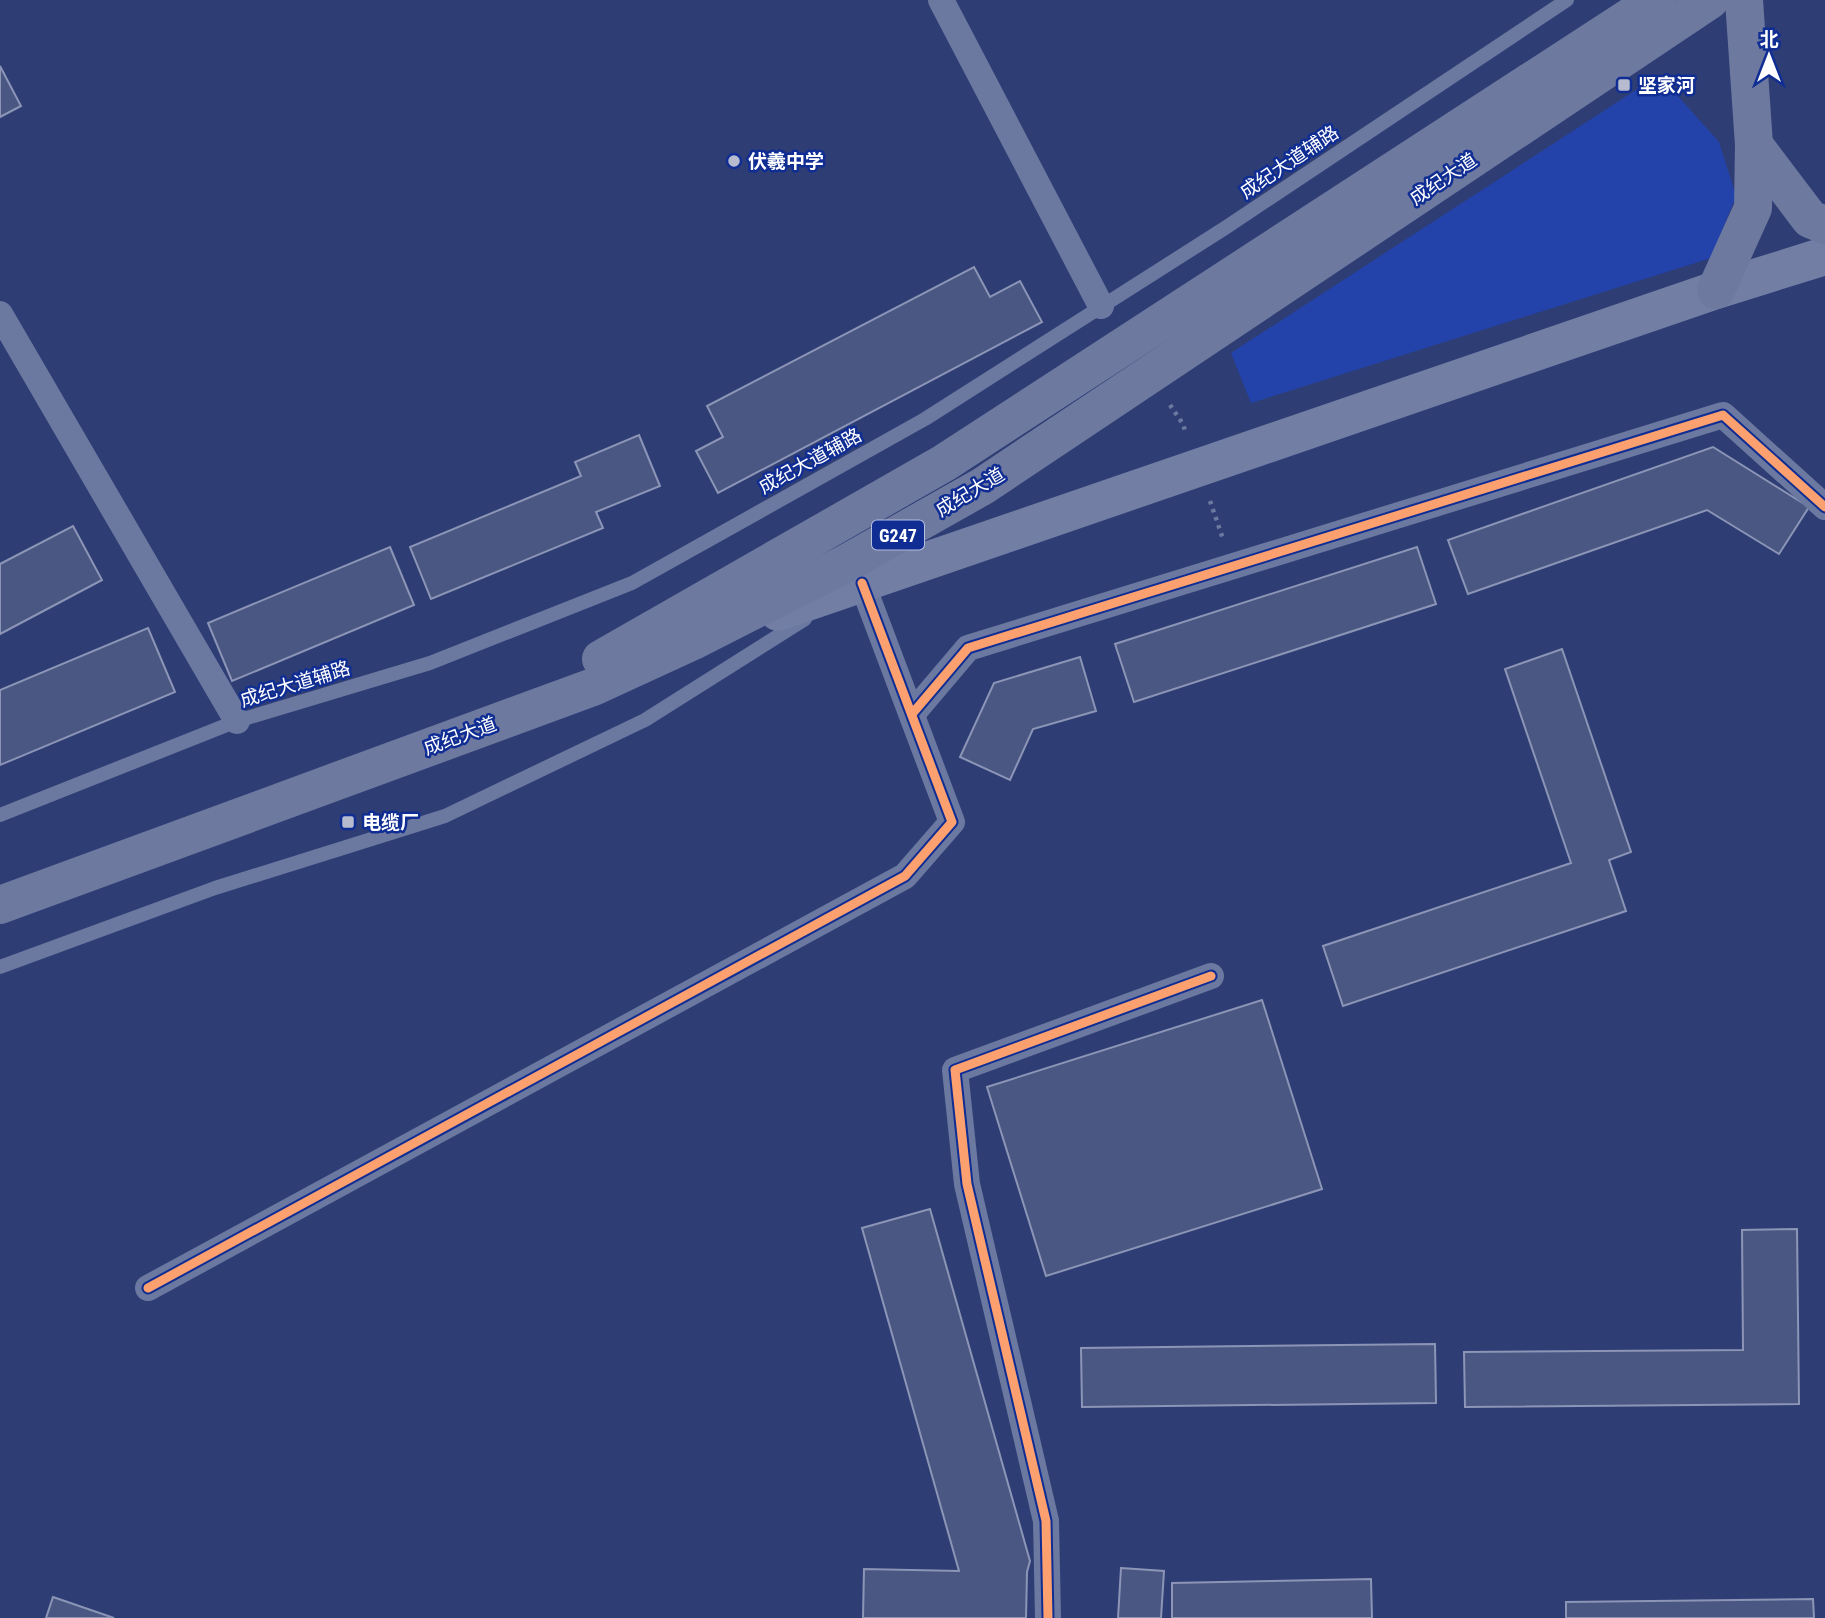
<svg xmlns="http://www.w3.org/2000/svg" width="1825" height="1618" font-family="'Roboto Condensed','Noto Sans SC',sans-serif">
	<rect width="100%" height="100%" fill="#2e3e75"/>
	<polygon fill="#2343ab" points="1659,75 1719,142 1736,196 1711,258 1251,403 1231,353"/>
	<g fill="#4a5783" stroke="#8c95b6" stroke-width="2">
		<polygon points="0,66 21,106 0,117"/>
		<polygon points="974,267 990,297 1020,281 1042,322 718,493 696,451 723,437 707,406"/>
		<polygon points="639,435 660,486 596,512 603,528 431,599 410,547 581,476 575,462"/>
		<polygon points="1713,447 1809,507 1779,554 1707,510 1468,594 1448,540"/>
		<polygon points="73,526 102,580 0,634 0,564"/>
		<polygon points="390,547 414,605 232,681 208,623"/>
		<polygon points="1417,547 1436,604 1134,702 1115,644"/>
		<polygon points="148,628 175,692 0,765 0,690"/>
		<polygon points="1562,649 1631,852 1609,860 1626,911 1343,1006 1323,946 1571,863 1505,669"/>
		<polygon points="1080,657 1096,711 1033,729 1010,780 960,757 994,683"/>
		<polygon points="1262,1000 1322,1189 1046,1276 987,1087"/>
		<polygon points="930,1209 1030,1561 1027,1572 1026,1618 863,1618 864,1569 959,1571 862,1228"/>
		<polygon points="1797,1229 1799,1404 1465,1407 1464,1352 1743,1350 1742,1230"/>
		<polygon points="1435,1344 1436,1403 1082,1407 1081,1348"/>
		<polygon points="1121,1568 1164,1571 1161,1618 1118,1618"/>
		<polygon points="1371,1579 1372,1618 1172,1618 1172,1583"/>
		<polygon points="53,1597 114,1618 46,1618"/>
		<polygon points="1813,1599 1814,1618 1566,1618 1566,1602"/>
	</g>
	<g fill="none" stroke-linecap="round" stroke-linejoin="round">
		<g stroke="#6b78a0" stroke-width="4.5" stroke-dasharray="3.5 5" stroke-linecap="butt">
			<polyline points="1170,405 1183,424 1186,434"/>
			<polyline points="1210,501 1223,539"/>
		</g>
		<g stroke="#6b78a0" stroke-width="14">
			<polyline points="0,815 237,721 430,663 632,583 925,419 1225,228 1567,0"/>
			<polyline points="0,967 215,888 445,816 645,720 805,619"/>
		</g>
		<g stroke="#6b78a0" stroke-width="26">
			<polyline points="941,0 1101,306"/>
			<polyline points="0,314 237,721"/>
			<polyline points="912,714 968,648 1723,415 1825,507"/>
			<polyline points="148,1288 905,876 952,822 862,583"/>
			<polyline points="1048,1618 1046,1521 967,1184 955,1070 1211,976"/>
		</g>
		<polyline stroke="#727ea4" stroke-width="38" points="778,612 1716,290 1825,256"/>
		<g stroke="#6e79a0" stroke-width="38">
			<polyline points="1754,145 1810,219 1825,225"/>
			<polyline points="1716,290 1753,208 1754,145 1744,0"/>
			<polyline points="601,659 944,463 1656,0"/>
			<polyline points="0,905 593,687 693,641 845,564 983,486 1710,0"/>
		</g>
		<g stroke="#102d93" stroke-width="13">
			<g id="cycleway">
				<polyline points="912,714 968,648 1723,415 1825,507"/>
				<polyline points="148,1288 905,876 952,822 862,583"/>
				<polyline points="1048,1618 1046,1521 967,1184 955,1070 1211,976"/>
			</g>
		</g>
		<use href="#cycleway" stroke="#fca06f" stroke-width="9"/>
	</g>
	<g fill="#b6bbcf" stroke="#102d93" stroke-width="2.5">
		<rect x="1617" y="78" width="14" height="14" rx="3.5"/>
		<circle cx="734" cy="161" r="7"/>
		<rect x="341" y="815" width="14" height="14" rx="3.5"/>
	</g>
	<g text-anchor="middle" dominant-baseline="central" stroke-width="5" stroke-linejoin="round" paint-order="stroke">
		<rect fill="#102d93" stroke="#b7c0df" stroke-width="2" x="872" y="520.5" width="52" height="29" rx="5"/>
		<g font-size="18" font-weight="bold" fill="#fff">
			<text x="898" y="535">G247</text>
		</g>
		<g font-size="19" font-weight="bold" fill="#fff" stroke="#102d93" text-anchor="start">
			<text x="1638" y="85">坚家河</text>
			<text x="748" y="161">伏羲中学</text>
			<text x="362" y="822">电缆厂</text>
		</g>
		<g font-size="19" fill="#fff" stroke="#102d93">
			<text transform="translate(1289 162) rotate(-34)">成纪大道辅路</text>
			<text transform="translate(1443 179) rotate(-34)">成纪大道</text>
			<text transform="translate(810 461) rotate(-29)">成纪大道辅路</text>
			<text transform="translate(970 492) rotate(-31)">成纪大道</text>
			<text transform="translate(295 684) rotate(-17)">成纪大道辅路</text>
			<text transform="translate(460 736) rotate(-20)">成纪大道</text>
		</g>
	</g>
	<g transform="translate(1769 56)" stroke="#102d93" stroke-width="5" paint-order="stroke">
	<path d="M0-5L12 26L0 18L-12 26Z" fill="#ffffff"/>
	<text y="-10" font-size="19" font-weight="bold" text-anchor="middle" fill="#ffffff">北</text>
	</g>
</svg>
